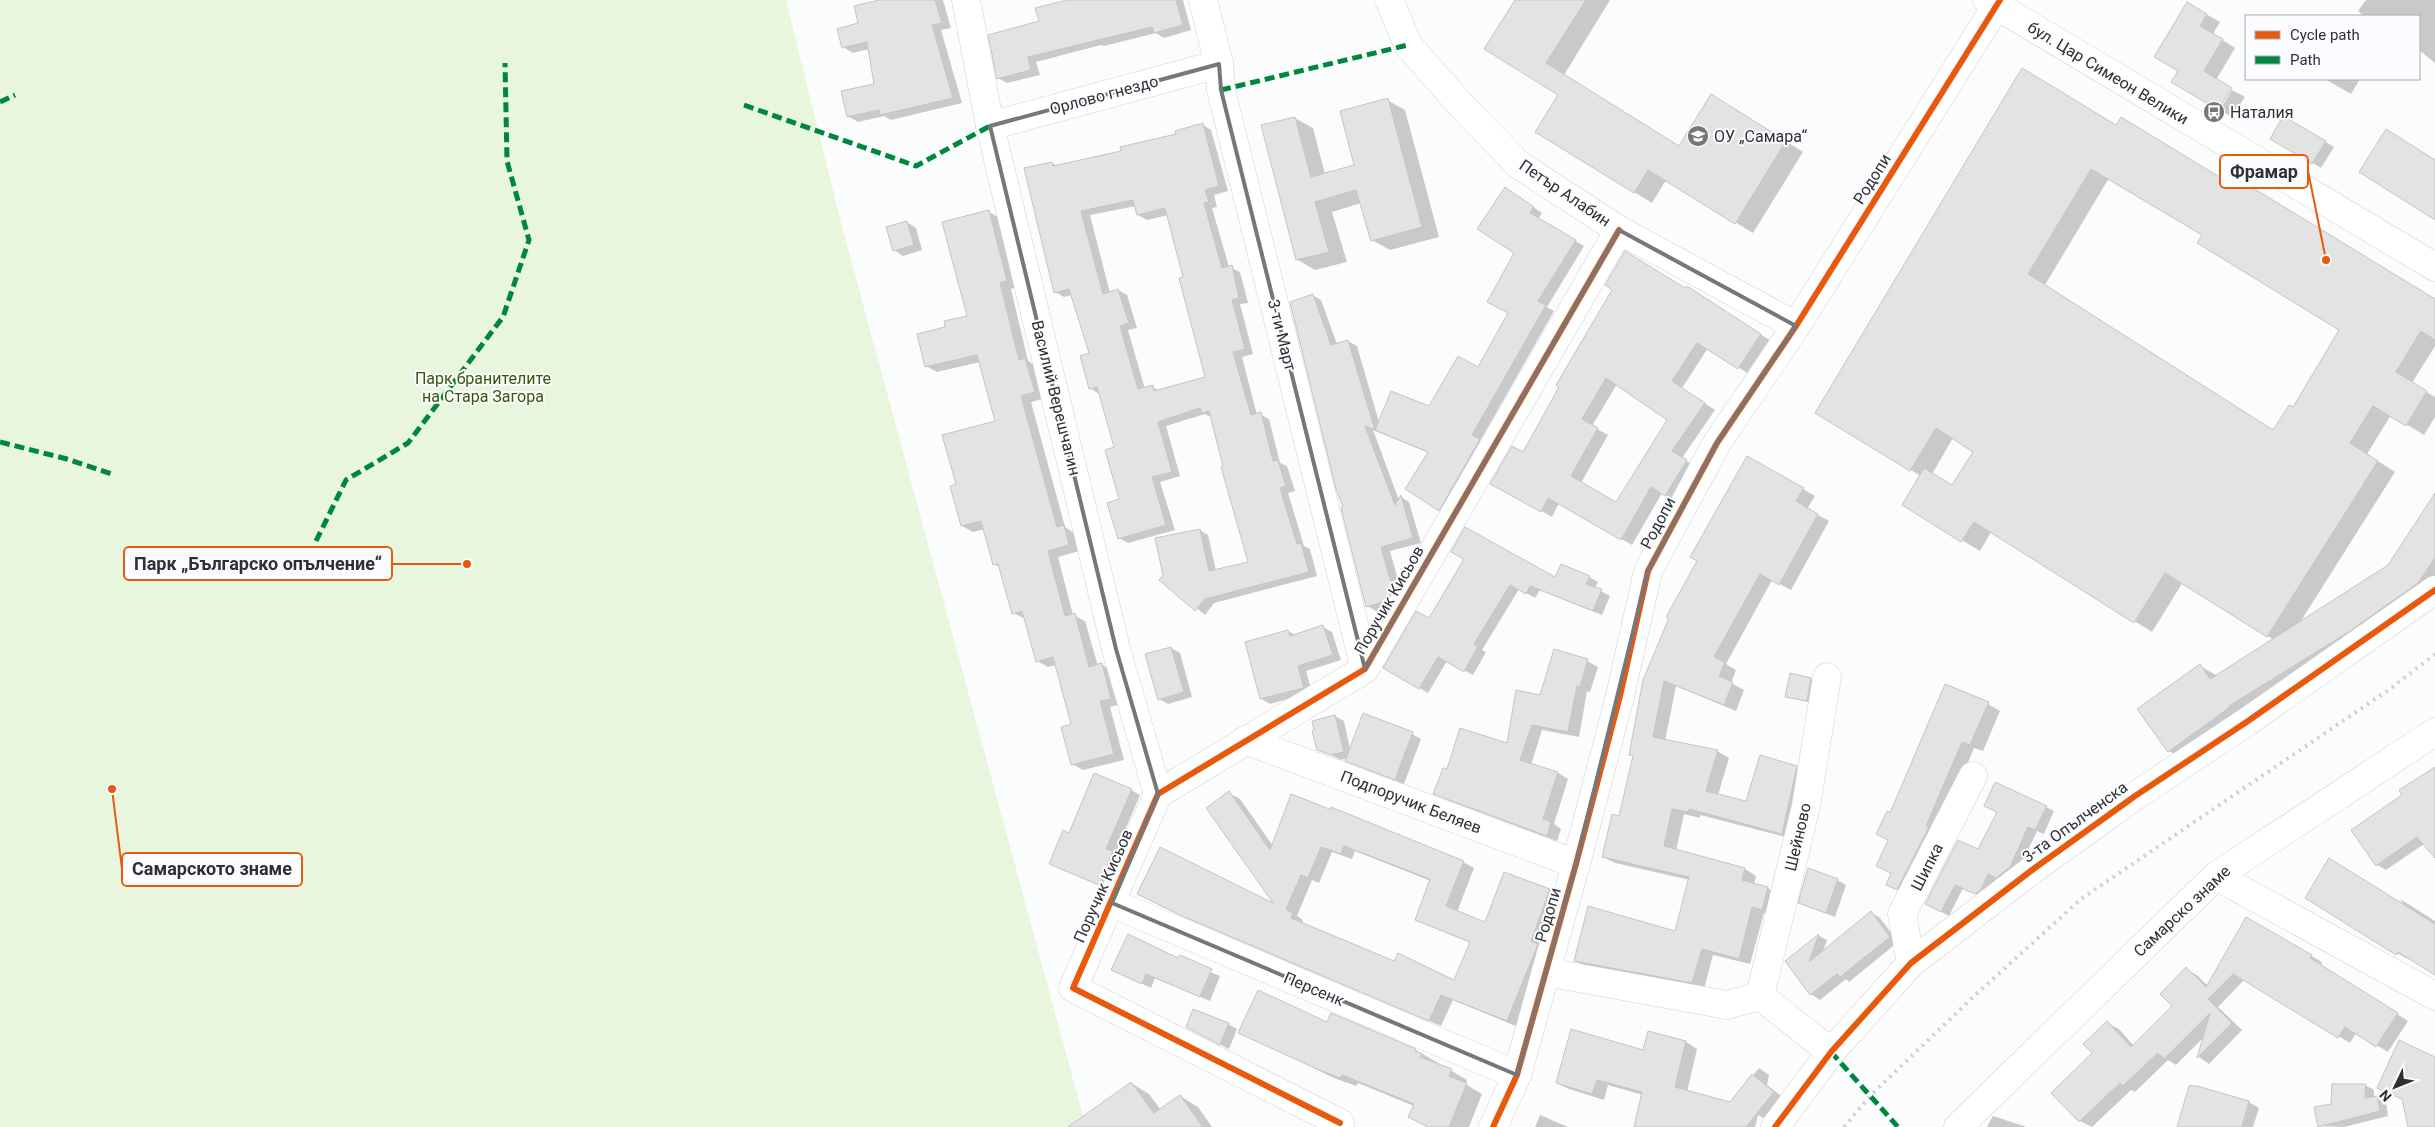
<svg xmlns="http://www.w3.org/2000/svg" width="2435" height="1127" font-family="Roboto,sans-serif">
	<rect width="100%" height="100%" fill="#fbfcfe"/>
	<polygon fill="#e9f6de" points="0,0 786,0 841,223 1086,1127 0,1127"/>
	<g fill="#0003" fill-rule="evenodd">
		<polygon points="880,0 943,0 951,28 941,30 962,103 891,120 884,116 858,122 848,116 876,85 869,49 853,53 843,47"/>
		<polygon points="1072,0 1183,0 1191,30 1164,38 1156,33 1104,46 1101,45 1036,62 1040,75 1007,83 998,78 1040,22"/>
		<polygon points="1517,0 1610,0 1564,75 1680,147 1730,106 1803,152 1753,233 1666,180 1652,203 1537,132 1560,95"/>
		<polygon points="2366,0 2435,0 2435,63 2419,50 2419,16 2364,16 2358,11"/>
		<polygon points="2187,3 2220,22 2213,34 2235,48 2216,80 2180,70"/>
		<polygon points="2325,79 2360,79 2351,94"/>
		<polygon points="2232,90 2245,97 2232,117 2220,110"/>
		<polygon points="1387,100 1405,110 1439,237 1390,250 1372,240 1361,203 1332,212 1347,262 1315,270 1298,260 1295,118 1313,128 1325,174 1356,166"/>
		<polygon points="2284,117 2334,147 2321,168 2271,138"/>
		<path d="M1203 125 1211 130 1228 191 1214 195 1217 207 1212 208 1229 267 1240 272 1248 303 1240 304 1253 354 1242 357 1257 415 1260 414 1269 419 1280 463 1287 466 1295 491 1288 493 1304 546 1310 549 1317 576 1214 603 1205 615 1161 579 1199 530 1208 535 1216 571 1250 563 1212 418 1205 414 1166 426 1180 476 1160 482 1175 530 1128 543 1119 538 1121 500 1116 448 1099 394 1090 388V354L1072 295 1064 297 1055 292 1052 163 1057 166 1123 152ZM1136 206 1138 215 1147 220 1168 215 1185 278 1206 378 1160 391 1152 387 1145 389 1128 330 1137 328 1127 295 1118 290 1110 293 1090 215Z"/>
		<path d="M2117 126 2232 185 2435 299V346L2412 383 2435 397V417L2424 435 2391 415 2367 454 2395 472 2299 624 2389 566 2435 495V593L2186 761 2169 751 2200 666 2218 676 2274 640 2183 582 2152 632 1991 532 1980 551 1903 505 1921 476 1816 413ZM2109 178 2203 235 2341 330 2293 409 2274 431 2045 285ZM1953 438 1975 451 1952 486 1932 474Z"/>
		<polygon points="1514,194 1542,213 1538,219 1584,246 1547,307 1554,311 1480,441 1488,445 1448,515 1439,510 1429,453 1373,430 1399,500 1401,497 1409,502 1421,543 1390,551 1402,594 1395,606 1376,611 1367,606 1345,508 1312,295 1321,300 1337,344 1348,341 1357,346 1379,422 1429,408 1478,368 1509,313 1516,252"/>
		<polygon points="989,212 1000,218 1017,287 1011,289 1028,361 1036,366 1046,398 1031,402 1065,527 1074,533 1079,551 1058,557 1073,615 1085,621 1098,666 1102,665 1113,671 1121,704 1110,707 1124,760 1083,770 1072,764 1072,725 1056,665 1048,667 1037,661 1026,619 1013,613 1001,568 994,564 985,529 973,532 962,526 958,485 997,421 980,362 937,372 926,366 947,328 968,317"/>
		<polygon points="907,222 916,228 922,250 903,256 894,250"/>
		<path d="M1686 290 1698 293 1771 341 1749 374 1708 348 1682 388 1715 410 1682 458 1697 468 1676 501 1662 493 1632 545 1559 503 1552 517 1492 483ZM1617 384 1669 420 1617 503 1581 483 1608 435 1592 426Z"/>
		<polygon points="1747,457 1815,496 1807,509 1829,521 1791,590 1772,580 1726,664 1736,670 1731,683 1744,690 1736,711 1676,686 1665,741 1717,751 1729,758 1718,795 1746,802 1796,767 1808,774 1794,839 1700,815 1700,818 1684,814 1676,851 1745,869 1756,876 1754,885 1768,888 1779,895 1774,915 1764,913 1750,964 1713,955 1704,989 1587,967 1576,961 1675,933 1690,880 1615,863 1603,857 1620,817 1634,757 1630,755 1699,561"/>
		<polygon points="1465,559 1556,579 1589,577 1598,582 1595,588 1610,596 1602,615 1540,590 1535,598 1519,589 1482,650 1486,652 1473,675 1447,661 1428,693 1385,668 1429,620"/>
		<polygon points="1323,627 1332,632 1341,660 1306,671 1312,692 1270,704 1261,699 1288,631 1295,635"/>
		<polygon points="1171,648 1180,653 1192,697 1168,704 1159,699"/>
		<polygon points="1587,661 1598,667 1590,692 1587,691 1579,737 1542,730 1531,765 1558,773 1568,779 1554,824 1561,829 1557,841 1445,799 1435,793 1448,771 1508,744 1541,696"/>
		<polygon points="1811,679 1815,681 1811,703 1787,696"/>
		<polygon points="1988,704 2000,711 1983,751 1974,748 1938,834 1900,891 1887,884 1892,874 1877,866 1889,841"/>
		<polygon points="1335,716 1344,721 1350,749 1412,734 1421,739 1404,784 1355,765 1346,760 1347,758 1341,760 1318,749"/>
		<polygon points="2435,769 2435,856 2424,844 2386,870 2377,865 2404,795"/>
		<polygon points="1131,790 1140,795 1115,854 1121,858 1108,889 1050,864 1070,835"/>
		<path d="M1229 793 1240 799 1273 846 1292 796 1463 862 1474 868 1457 912 1486 924 1549 890 1560 896 1518 1027 1453 1000 1441 1026 1193 921 1149 900 1277 906ZM1355 851 1431 881 1416 920 1471 943 1455 982 1395 963 1302 924 1303 920 1297 916 1312 880 1319 883 1332 852 1352 859Z"/>
		<polygon points="2046,807 2054,811 2044,834 2037,831 2018,872 2005,882 1997,878 1989,894 1984,898 1963,888 1949,916 1934,908 1978,851"/>
		<polygon points="1837,880 1846,885 1835,917 1800,903"/>
		<polygon points="2400,899 2435,921 2435,974 2407,956 2406,958 2397,953 2405,906"/>
		<polygon points="1872,913 1880,918 1898,942 1849,982 1846,979 1820,1000 1811,994 1786,961 1819,936 1827,940 1823,952"/>
		<polygon points="2246,919 2322,962 2321,966 2408,1021 2388,1052 2356,1033 2350,1043 2245,979 2218,1007 2242,1030 2209,1064 2199,1057 2205,1036 2176,1065 2168,1060 2135,1092 2131,1090 2092,1127 2080,1121 2052,1093 2094,1053 2107,1023 2119,1029 2134,1046 2174,1006 2186,969 2198,976 2208,986"/>
		<polygon points="1179,960 1220,976 1210,1001 1155,978 1151,988 1122,974"/>
		<polygon points="1332,1015 1416,1050 1467,1080 1465,1084 1482,1094 1469,1127 1428,1127 1409,1117 1414,1106 1358,1083 1356,1086 1334,1078 1240,1032 1328,1024"/>
		<polygon points="1228,1024 1237,1029 1229,1049 1196,1032"/>
		<polygon points="1686,1042 1697,1049 1687,1092 1730,1104 1759,1068 1769,1075 1767,1085 1785,1099 1768,1121 1758,1115 1755,1127 1635,1127 1643,1095 1608,1085 1604,1100 1569,1089 1557,1083 1644,1052"/>
		<polygon points="1131,1083 1149,1094 1161,1110 1180,1096 1198,1107 1212,1127 1079,1127"/>
		<polygon points="2190,1085 2249,1102 2259,1108 2253,1127 2178,1127"/>
		<polygon points="2365,1085 2374,1090 2374,1098 2386,1102 2388,1116 2344,1127 2319,1126"/>
		<polygon points="1540,1115 1568,1127 1535,1127"/>
		<polygon points="1993,1116 2024,1126 2025,1127 1987,1127"/>
	</g>
	<g fill="#e4e3e4" stroke="#c5c4c5" fill-rule="evenodd">
		<polygon points="879,0 935,0 942,23 932,25 953,98 880,115 879,110 847,117 841,91 874,84 867,42 842,48 837,29 858,23 854,6"/>
		<polygon points="1067,0 1176,0 1183,25 1154,33 1152,27 1028,57 1031,70 997,79 988,35 1039,21 1035,8"/>
		<polygon points="1515,0 1586,0 1546,63 1679,146 1711,94 1786,141 1735,224 1648,170 1634,193 1535,132 1558,95 1484,49"/>
		<polygon points="2187,2 2207,14 2200,26 2223,39 2204,71 2232,88 2218,110 2171,82 2178,71 2154,57"/>
		<path d="M2022 68 2116 125 2121 117 2231 184 2235 177 2435 299V340L2421 331 2396 372 2427 391 2406 426 2373 406 2350 443 2378 461 2267 637 2165 573 2134 623 1974 522 1961 542 1902 505 1924 468 1952 485 1973 452 1936 428 1910 471 1815 413ZM2091 169 2202 235 2197 243 2339 330 2293 407 2289 405 2273 430 2028 274Z"/>
		<polygon points="1388,98 1422,227 1371,241 1356,190 1315,202 1329,252 1296,260 1261,125 1295,117 1311,177 1354,165 1340,111"/>
		<polygon points="2283,116 2326,141 2312,164 2270,139"/>
		<path d="M1203 123 1219 186 1205 190 1209 202 1204 203 1222 268 1232 265 1239 298 1232 300 1245 349 1233 352 1251 415 1261 412 1273 461 1278 460 1286 486 1280 488 1297 544 1301 543 1309 572 1205 599 1195 611 1159 580 1163 575 1155 538 1200 529 1209 571 1248 562 1221 467 1223 466 1209 411 1202 413 1200 408 1158 422 1172 472 1152 477 1166 525 1118 539 1107 503 1119 499 1105 450 1114 447 1097 387 1089 389 1080 356 1089 353 1069 289 1054 293 1024 168 1052 162 1053 166 1121 151 1120 147 1176 134 1175 131ZM1133 200 1137 215 1165 208 1183 277 1179 278 1205 377 1154 391 1153 385 1138 389 1120 326 1129 323 1118 289 1103 294 1081 211Z"/>
		<polygon points="2386,129 2435,160 2435,220 2359,172"/>
		<polygon points="1505,187 1534,207 1530,213 1576,240 1538,301 1546,305 1472,435 1480,439 1439,511 1405,489 1428,452 1375,430 1391,391 1429,406 1458,356 1478,367 1508,313 1487,302 1514,253 1477,229"/>
		<polygon points="989,210 1007,281 1000,283 1019,360 1025,358 1035,392 1021,396 1057,527 1064,525 1069,545 1048,551 1065,616 1075,613 1089,667 1102,663 1111,699 1100,701 1114,754 1071,765 1061,727 1071,724 1053,657 1036,662 1022,611 1012,614 998,564 993,565 981,521 961,526 950,486 956,484 942,435 995,421 977,355 925,367 917,334 945,327 944,321 967,316 942,222"/>
		<polygon points="907,221 914,245 893,251 886,227"/>
		<path d="M1625 251 1685 288 1687 286 1761 334 1738 369 1697 343 1672 381 1705 403 1672 451 1687 460 1665 496 1651 487 1621 540 1548 498 1541 512 1490 484 1512 446 1523 452 1559 387 1556 385 1612 290 1605 285ZM1606 378 1667 420 1616 502 1571 476 1598 428 1582 419Z"/>
		<polygon points="1313,294 1331,345 1348,340 1375,430 1365,426 1395,505 1401,495 1413,538 1381,547 1393,589 1386,601 1366,607 1341,508 1343,507 1336,489 1290,302"/>
		<polygon points="1747,456 1804,488 1796,501 1818,514 1779,585 1760,574 1714,657 1725,662 1719,676 1733,682 1724,705 1664,681 1653,737 1718,750 1706,791 1746,801 1760,755 1797,766 1782,834 1689,809 1688,812 1672,809 1664,846 1745,868 1742,880 1768,887 1762,910 1752,907 1739,959 1702,949 1692,983 1574,961 1588,906 1675,931 1689,877 1602,857 1612,814 1619,816 1633,756 1629,755 1643,680 1669,618 1666,617 1697,561 1690,557"/>
		<polygon points="2435,493 2435,558 2418,583 2347,633 2229,706 2230,707 2168,752 2137,709 2200,664 2210,679 2388,565"/>
		<polygon points="1465,527 1555,577 1561,564 1590,576 1586,584 1602,589 1593,611 1530,586 1526,594 1510,585 1474,644 1478,646 1464,672 1438,657 1419,689 1383,668 1416,611 1429,618 1464,559 1451,552"/>
		<polygon points="1323,625 1333,655 1298,666 1304,688 1260,699 1245,642 1288,630 1290,636"/>
		<polygon points="1171,647 1184,692 1158,700 1145,654"/>
		<polygon points="1554,649 1588,659 1580,687 1577,686 1568,732 1532,725 1520,760 1558,772 1543,819 1551,822 1547,836 1433,794 1443,768 1447,769 1460,728 1507,743 1516,690 1540,695"/>
		<polygon points="1790,673 1811,678 1807,701 1785,697"/>
		<polygon points="1945,684 1989,702 1970,745 1962,742 1926,826 1929,827 1897,890 1886,885 1891,873 1876,866 1888,840 1876,834 1887,811 1890,813"/>
		<polygon points="1363,713 1413,732 1395,780 1345,761"/>
		<polygon points="1335,715 1344,752 1331,755 1317,750 1312,731 1314,730 1312,721"/>
		<polygon points="2435,767 2435,858 2417,837 2376,866 2351,830 2402,795 2399,790"/>
		<polygon points="1094,773 1132,789 1106,849 1113,851 1099,885 1049,864 1063,830 1069,833"/>
		<polygon points="1995,782 2047,806 2035,830 2028,827 2010,867 1996,878 1988,874 1981,890 1975,894 1955,885 1941,912 1925,904 1958,840 1978,849 1997,812 1984,806"/>
		<path d="M1229 791 1270 850 1291 794 1332 810 1331 807 1464 861 1446 906 1485 922 1504 872 1550 889 1531 941 1538 944 1536 949 1507 1021 1441 995 1429 1021 1180 915 1137 894 1160 847 1273 903 1206 808ZM1344 846 1430 879 1415 920 1470 942 1454 980 1398 953 1394 961 1291 918 1293 913 1286 909 1301 875 1308 878 1321 847 1341 854Z"/>
		<polygon points="2329,858 2435,924 2435,975 2398,952 2396,955 2305,898"/>
		<polygon points="1808,868 1838,879 1826,913 1798,903"/>
		<polygon points="1871,911 1890,937 1840,977 1837,974 1810,995 1785,961 1819,934 1809,962"/>
		<polygon points="2246,917 2312,955 2310,958 2398,1013 2376,1047 2345,1027 2338,1038 2233,974 2208,999 2232,1023 2197,1058 2210,1013 2164,1059 2158,1053 2123,1086 2120,1083 2079,1122 2051,1093 2092,1053 2083,1044 2107,1021 2131,1047 2172,1006 2160,994 2186,967 2206,987"/>
		<polygon points="1128,934 1178,958 1180,955 1212,969 1200,997 1146,974 1142,984 1111,970"/>
		<polygon points="1258,990 1327,1022 1331,1013 1416,1049 1415,1051 1422,1054 1420,1057 1452,1069 1449,1076 1467,1083 1449,1127 1428,1127 1408,1117 1414,1104 1342,1075 1340,1078 1317,1069 1238,1033"/>
		<polygon points="1193,1009 1229,1023 1220,1045 1186,1027"/>
		<polygon points="1571,1029 1643,1050 1648,1031 1686,1041 1675,1087 1730,1102 1752,1074 1774,1092 1746,1127 1634,1127 1642,1092 1597,1080 1592,1094 1556,1083"/>
		<polygon points="2399,1040 2435,1057 2435,1127 2408,1127 2402,1099 2377,1088"/>
		<polygon points="1131,1082 1154,1113 1180,1095 1203,1127 1068,1127"/>
		<polygon points="2332,1084 2366,1084 2365,1098 2377,1096 2380,1111 2318,1127 2314,1107 2331,1104"/>
		<polygon points="2189,1086 2197,1086 2249,1101 2242,1127 2177,1127"/>
	</g>
	<g fill="none" stroke-linecap="round" stroke-linejoin="round">
		<g stroke="#d2d2d4" stroke-width="29">
			<g id="minor">
				<polyline points="966,0 990,126 1116,649 1158,794"/>
				<polyline points="1203,0 1219,64 1221,90 1365,669"/>
				<polyline points="1389,0 1408,45 1460,104 1519,165 1619,230 1796,326"/>
				<polyline points="1987,0 2435,267"/>
				<polyline points="990,126 1219,64"/>
				<polyline points="1245,740 1576,864"/>
				<polyline points="2216,876 2435,996"/>
				<polyline points="1112,903 1517,1075"/>
				<polyline points="1911,963 1902,914 1973,776"/>
				<polyline points="1546,972 1727,1005 1760,996 1831,1052"/>
				<polyline points="1760,996 1806,806 1827,677"/>
				<polyline points="1340,1123 1073,988 1158,794 1365,669 1619,230"/>
				<polyline points="1493,1127 1517,1075 1576,864 1620,696 1648,571 1717,443 1796,326 2000,0"/>
				<polyline points="1775,1127 1831,1052 1911,963 2032,870 2135,796 2248,721 2435,590"/>
				<polyline points="1958,1127 2216,876 2435,732"/>
			</g>
		</g>
		<use href="#minor" stroke="#feffff" stroke-width="28"/>
		<polyline stroke="#d0d1d2" stroke-width="4" stroke-dasharray="2.5 5" stroke-linecap="butt" points="1844,1127 1871,1095 1971,999 2081,899 2390,689 2435,654"/>
		<g stroke="#00873e" stroke-width="5" stroke-dasharray="10 5" stroke-linecap="butt">
			<polyline points="1221,90 1408,45"/>
			<polyline points="0,102 15,95"/>
			<polyline points="744,105 916,166 990,126"/>
			<polyline points="0,442 67,459 115,475"/>
			<polyline points="316,541 346,480 408,443 503,317 529,240 507,161 505,63"/>
			<polyline points="1831,1052 1898,1127"/>
		</g>
		<g stroke="#fafcff" stroke-width="9">
			<g id="cycleway">
				<polyline points="1340,1123 1073,988 1158,794 1365,669 1619,230"/>
				<polyline points="1493,1127 1517,1075 1576,864 1620,696 1648,571 1717,443 1796,326 2000,0"/>
				<polyline points="1775,1127 1831,1052 1911,963 2032,870 2135,796 2248,721 2435,590"/>
			</g>
		</g>
		<use href="#cycleway" stroke="#e8590c" stroke-width="6"/>
	</g>
	<path fill="none" stroke="#777779" stroke-width="4" stroke-linejoin="round" d="M1219 64 1221 90 1365 669 1619 230 1796 326 1717 443 1648 571 1576 864 1517 1075 1112 903 1158 794 1116 649 990 126Z"/>
	<defs>
		<g id="bus-disc" transform="scale(1.125)"><circle r="9.5" fill="#777779" stroke="#fafcff"/><path d="M-5-6H5V4H4V6H2V4H-2V6H-4V4H-5ZM-3.5-4V0h7V-4ZM-3.5 1.2v1.5H-2V1.2ZM2 1.2v1.5H3.5V1.2Z" fill="#fff"/></g>
		<g id="school-disc" transform="scale(1.125)"><circle r="9.5" fill="#777779" stroke="#fafcff"/><path d="M0-5L7-2L0 1L-7-2ZM-4 1L0 2.5L4 1V4Q0 6-4 4Z" fill="#fff"/></g>
	</defs>
	<g fill-rule="evenodd">
		<use href="#bus-disc" x="2214" y="112"/>
		<use href="#school-disc" x="1698" y="136"/>
	</g>
	<g text-anchor="middle" dominant-baseline="central" stroke-width="4" stroke-linejoin="round" paint-order="stroke">
		<g font-size="16" fill="#303032" stroke="#fafcff">
			<text transform="translate(2108 73) rotate(31)">бул. Цар Симеон Велики</text>
			<text transform="translate(1104 95) rotate(-15)">Орлово гнездо</text>
			<text transform="translate(1872 179) rotate(-58)">Родопи</text>
			<text transform="translate(1565 193) rotate(34)">Петър Алабин</text>
			<text transform="translate(1282 335) rotate(76)">3-ти Март</text>
			<text transform="translate(1056 398) rotate(76)">Василий Верешчагин</text>
			<text transform="translate(1658 523) rotate(-62)">Родопи</text>
			<text transform="translate(1389 600) rotate(-60)">Поручик Кисьов</text>
			<text transform="translate(1411 802) rotate(21)">Подпоручик Беляев</text>
			<text transform="translate(2075 822) rotate(-36)">3-та Опълченска</text>
			<text transform="translate(1798 837) rotate(-77)">Шейново</text>
			<text transform="translate(1927 867) rotate(-63)">Шипка</text>
			<text transform="translate(1103 886) rotate(-66)">Поручик Кисьов</text>
			<text transform="translate(2182 911) rotate(-43)">Самарско знаме</text>
			<text transform="translate(1548 915) rotate(-74)">Родопи</text>
			<text transform="translate(1314 989) rotate(23)">Персенк</text>
		</g>
		<g font-size="16" fill="#303032" stroke="#fafcff" text-anchor="start">
			<text x="2230" y="112">Наталия</text>
			<text x="1714" y="136">ОУ „Самара“</text>
		</g>
		<g font-size="16" fill="#385508" stroke="#fafcff">
			<text x="483" y="378">Парк бранителите<tspan x="483" dy="18">на Стара Загора</tspan></text>
		</g>
	</g>
	<path fill="none" stroke="#e8590c" stroke-width="2" d="M2326 260L2308 171M467 564L392 564M112 789L122 869"/>
	<g fill="#e8590c" stroke="#fafcff" stroke-width="2">
		<circle cx="2326" cy="260" r="5"/>
		<circle cx="467" cy="564" r="5"/>
		<circle cx="112" cy="789" r="5"/>
	</g>
	<g fill="#fafcff" stroke="#e8590c" stroke-width="2">
		<rect x="2220" y="155" width="88" height="33" rx="5"/>
		<rect x="124" y="547" width="268" height="33" rx="5"/>
		<rect x="122" y="853" width="180" height="33" rx="5"/>
	</g>
	<g font-size="18" text-anchor="middle" font-weight="bold" fill="#303032">
		<text x="2264" y="178">Фрамар</text>
		<text x="258" y="570">Парк „Българско опълчение“</text>
		<text x="212" y="875">Самарското знаме</text>
	</g>
	<rect x="2245" y="15" width="175" height="65" fill="#fafcff" stroke="#a9aaad"/>
	<rect x="2255" y="31" width="25" height="8" fill="#e8590c" stroke="#a9aaad"/>
	<text x="2290" y="40" font-size="15" fill="#303032">Cycle path</text>
	<rect x="2255" y="56" width="25" height="8" fill="#00873e" stroke="#a9aaad"/>
	<text x="2290" y="65" font-size="15" fill="#303032">Path</text>
	<g transform="translate(2395 1087) rotate(227)" stroke="#fafcff" stroke-width="4" paint-order="stroke">
	<path d="M0-4L9 19L0 12L-9 19Z" fill="#303032"/>
	<text y="-8" font-size="14" font-weight="bold" text-anchor="middle" fill="#303032">N</text>
	</g>
</svg>
